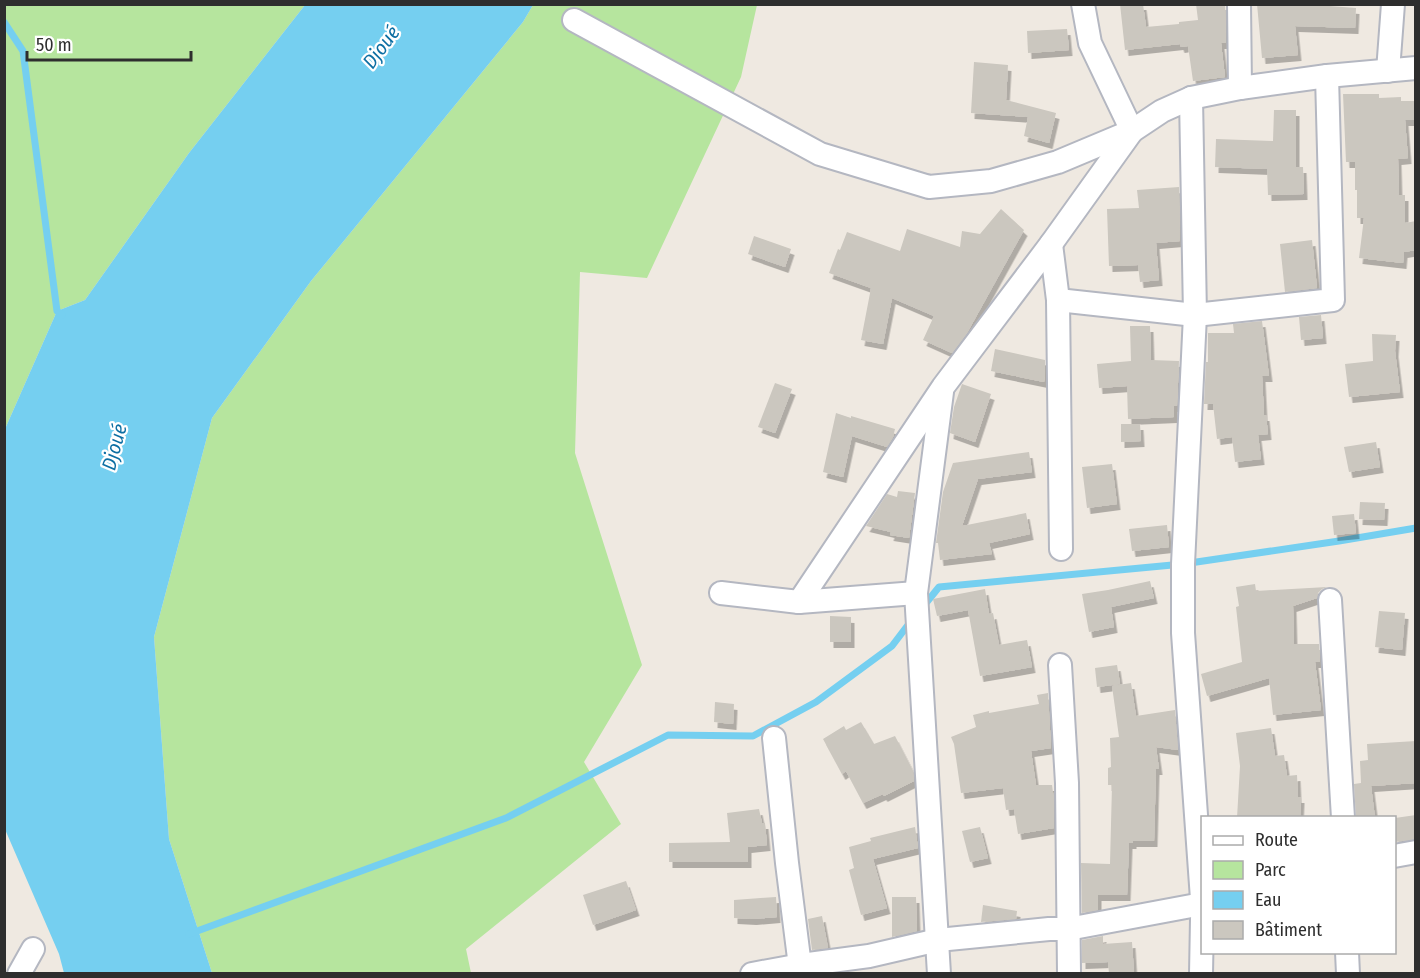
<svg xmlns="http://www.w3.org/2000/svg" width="1420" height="978" font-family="'Fira Sans Condensed',sans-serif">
	<defs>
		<filter id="shadow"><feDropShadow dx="3.5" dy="6" stdDeviation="0" flood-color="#0004"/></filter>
	</defs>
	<rect width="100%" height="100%" fill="#efe9e1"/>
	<g fill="#b6e59e">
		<polygon points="5,5 305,5 189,153 85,300 57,311 5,429"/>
		<polygon points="533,5 757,5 741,77 647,278 580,272 575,453 642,665 584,762 621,824 466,949 471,973 212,973 169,839 154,637 212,418 311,281 523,22"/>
	</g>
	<polygon fill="#75cff0" points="305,5 533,5 523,22 311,281 212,418 154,637 169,839 212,973 64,973 59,954 4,827 5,429 57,311 85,300 189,153"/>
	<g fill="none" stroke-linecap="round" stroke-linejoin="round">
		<g stroke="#75cff0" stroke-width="7">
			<polyline points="4,22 23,51 57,311 62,315"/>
			<polyline points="922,608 939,587 1183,564 1339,541 1416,528"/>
			<polyline points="189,934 506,818 668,735 753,736 816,702 892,646 911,621"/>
		</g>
	</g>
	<g fill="#cbc7bf" filter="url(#shadow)">
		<polygon points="1120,4 1143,4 1146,27 1179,24 1179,22 1198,20 1196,4 1225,4 1226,43 1221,43 1225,77 1193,81 1188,46 1181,47 1180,44 1125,50"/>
		<polygon points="1257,4 1303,4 1356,8 1355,28 1295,26 1298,55 1262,58"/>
		<polygon points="1067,29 1069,50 1028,53 1027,31"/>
		<polygon points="974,62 1008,65 1006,100 1056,113 1049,143 1024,136 1028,117 971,113"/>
		<polygon points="1343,94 1379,94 1379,98 1401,97 1401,101 1416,101 1416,120 1405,120 1408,158 1398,159 1399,195 1405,195 1405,223 1416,221 1416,250 1404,252 1403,263 1359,258 1364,218 1357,218 1357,190 1355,190 1355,162 1346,162"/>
		<polygon points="1274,110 1296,110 1296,167 1303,167 1304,194 1268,195 1267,169 1215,167 1216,139 1273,141"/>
		<polygon points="1179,187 1180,241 1156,243 1159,280 1140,282 1138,265 1109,266 1107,209 1139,208 1137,190"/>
		<polygon points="1001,209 1024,230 967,333 952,353 923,340 934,316 892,298 883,344 861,340 871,288 829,273 838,249 840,250 847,232 900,251 907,229 960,247 962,231 980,234"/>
		<polygon points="754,236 791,249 785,267 748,254"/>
		<polygon points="1312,240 1317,288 1285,292 1280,244"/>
		<polygon points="1321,315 1323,338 1301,340 1299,317"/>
		<polygon points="1262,321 1269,376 1262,376 1264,415 1266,415 1268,434 1258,435 1261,459 1235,462 1232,437 1217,439 1213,404 1204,404 1206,362 1208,362 1208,333 1234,333 1233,324"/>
		<polygon points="1130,326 1150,326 1151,360 1179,361 1177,406 1174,406 1174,417 1128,419 1127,386 1099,388 1097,364 1131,361"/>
		<polygon points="1372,334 1396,335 1395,351 1400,392 1349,397 1345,364 1373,361"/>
		<polygon points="995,349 1045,360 1045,375 1044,382 991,371"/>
		<polygon points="775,383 792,389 775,433 758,427"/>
		<polygon points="962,384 991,394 975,442 950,433 954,407"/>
		<polygon points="836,413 851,418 851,416 895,429 893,437 887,447 852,436 843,477 823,472"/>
		<polygon points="1121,424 1140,424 1141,441 1121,442"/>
		<polygon points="1376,442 1380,467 1349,472 1344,447"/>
		<polygon points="1029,452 1032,472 978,479 962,526 1026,513 1030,534 989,543 992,554 940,560 938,543 936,543 943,492 953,463"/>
		<polygon points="1112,464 1117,504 1087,508 1082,467"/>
		<polygon points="898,491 915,493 909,538 890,535 891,532 866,526 887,494 897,497"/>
		<polygon points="1360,502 1385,503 1384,520 1359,519"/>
		<polygon points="1354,514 1356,533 1334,535 1332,516"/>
		<polygon points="1167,525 1169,547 1132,551 1129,529"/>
		<polygon points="1150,581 1154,598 1111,607 1114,627 1089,632 1082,594 1108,590"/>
		<polygon points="1255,584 1256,591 1327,587 1322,589 1318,593 1317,598 1293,606 1294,644 1319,644 1320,662 1315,662 1321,710 1273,715 1269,678 1207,696 1201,674 1242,662 1236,607 1239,606 1236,587"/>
		<polygon points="985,589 989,614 993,613 999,645 1027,640 1032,667 980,676 968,610 937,616 933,599"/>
		<polygon points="1379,611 1405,613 1402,650 1375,647"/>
		<polygon points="830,616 851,617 851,642 830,642"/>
		<polygon points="1117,665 1120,684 1097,687 1095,668"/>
		<polygon points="1131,683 1136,716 1175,710 1178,750 1156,747 1159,769 1156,769 1154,841 1133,841 1133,843 1129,843 1127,895 1098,895 1098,910 1082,913 1081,863 1110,864 1112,785 1108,785 1108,768 1111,767 1110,738 1119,737 1112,686"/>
		<polygon points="1048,693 1051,748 1031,751 1036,785 1052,785 1054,800 1054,828 1018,834 1014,809 1006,810 1003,788 961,793 954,744 951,737 976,727 973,715 989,711 989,713 1039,704 1037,695"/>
		<polygon points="715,702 734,704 733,724 714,722"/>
		<polygon points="861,722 874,744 895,736 913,771 914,781 884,796 883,794 863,803 846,771 842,774 823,739 844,726 846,730"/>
		<polygon points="1271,728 1275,756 1284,755 1287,776 1297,775 1298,797 1301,797 1300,818 1237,818 1240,766 1236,733"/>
		<polygon points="1416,741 1416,783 1371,786 1375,818 1356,818 1354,784 1361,783 1360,761 1368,760 1367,744"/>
		<polygon points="759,809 762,823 765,823 767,845 748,847 748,862 669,862 669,843 730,842 727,813"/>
		<polygon points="1416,815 1416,839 1395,842 1395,818"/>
		<polygon points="915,827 918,848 873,859 887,908 861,915 849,870 854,868 849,847 871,841 870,838"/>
		<polygon points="980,827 988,858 970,862 962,831"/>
		<polygon points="626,881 636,910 593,925 583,895"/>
		<polygon points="776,897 777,917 753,919 734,918 734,900"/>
		<polygon points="892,897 916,897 917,931 892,937"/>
		<polygon points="983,905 1017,911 1016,919 981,922"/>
		<polygon points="822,916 828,948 812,950 808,919"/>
		<polygon points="1103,936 1103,944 1132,942 1134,974 1109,974 1108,962 1082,963 1082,940"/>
	</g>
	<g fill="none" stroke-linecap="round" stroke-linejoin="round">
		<g stroke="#b4b7c1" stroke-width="26">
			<g id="street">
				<polyline points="1239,4 1240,88"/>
				<polyline points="574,20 820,154 929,187 991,181 1058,162 1132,131 1162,111 1191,98 1240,88 1327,76 1416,68"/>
				<polyline points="1388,71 1393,4"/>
				<polyline points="1191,98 1195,315 1183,564 1183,633 1202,899"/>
				<polyline points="1051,244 1058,300 1061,549"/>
				<polyline points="1058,300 1195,315 1333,300 1327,76"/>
				<polyline points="721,593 799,602 916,593"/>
				<polyline points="1330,600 1343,818"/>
				<polyline points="799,602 943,387 1051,244 1132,131 1090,43 1083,4"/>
				<polyline points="1060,665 1067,783 1069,974"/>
				<polyline points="774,738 787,863 801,974"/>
				<polyline points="1394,856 1416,852"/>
				<polyline points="1347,952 1348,974"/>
				<polyline points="19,974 33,949"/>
				<polyline points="752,974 801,965 869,956 938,940 1049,929 1068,929 1202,904"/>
				<polyline points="939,974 916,593 942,392"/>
				<polyline points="1201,974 1202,919"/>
			</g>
		</g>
		<use href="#street" stroke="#fff" stroke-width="22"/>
	</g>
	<g text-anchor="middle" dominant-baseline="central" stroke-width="4.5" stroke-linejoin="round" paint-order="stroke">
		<g font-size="20" font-style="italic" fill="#0d6fa3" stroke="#fff">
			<text transform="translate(381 47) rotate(-53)">Djoué</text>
			<text transform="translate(114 447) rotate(-75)">Djoué</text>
		</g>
	</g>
	<rect width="1420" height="978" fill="none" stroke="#2e2e2e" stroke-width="12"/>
	<rect x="1201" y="816" width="195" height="138" fill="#ffffff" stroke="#ababab" stroke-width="1.5"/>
	<rect x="1213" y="836" width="30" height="9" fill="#ffffff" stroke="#ababab" stroke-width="1.5"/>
	<text x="1255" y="846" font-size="18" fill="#2e2e2e">Route</text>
	<rect x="1213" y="861" width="30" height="18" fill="#b6e59e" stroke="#ababab" stroke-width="1.5"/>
	<text x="1255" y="876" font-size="18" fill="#2e2e2e">Parc</text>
	<rect x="1213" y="891" width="30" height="18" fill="#75cff0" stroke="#ababab" stroke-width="1.5"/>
	<text x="1255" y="906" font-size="18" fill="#2e2e2e">Eau</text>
	<rect x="1213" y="921" width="30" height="18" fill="#cbc7bf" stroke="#ababab" stroke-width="1.5"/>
	<text x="1255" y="936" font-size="18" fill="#2e2e2e">Bâtiment</text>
	<path d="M27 51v9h164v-9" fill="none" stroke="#2e2e2e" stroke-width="3"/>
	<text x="36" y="51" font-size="18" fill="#2e2e2e" stroke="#ffffff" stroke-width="4.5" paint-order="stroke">50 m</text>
</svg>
